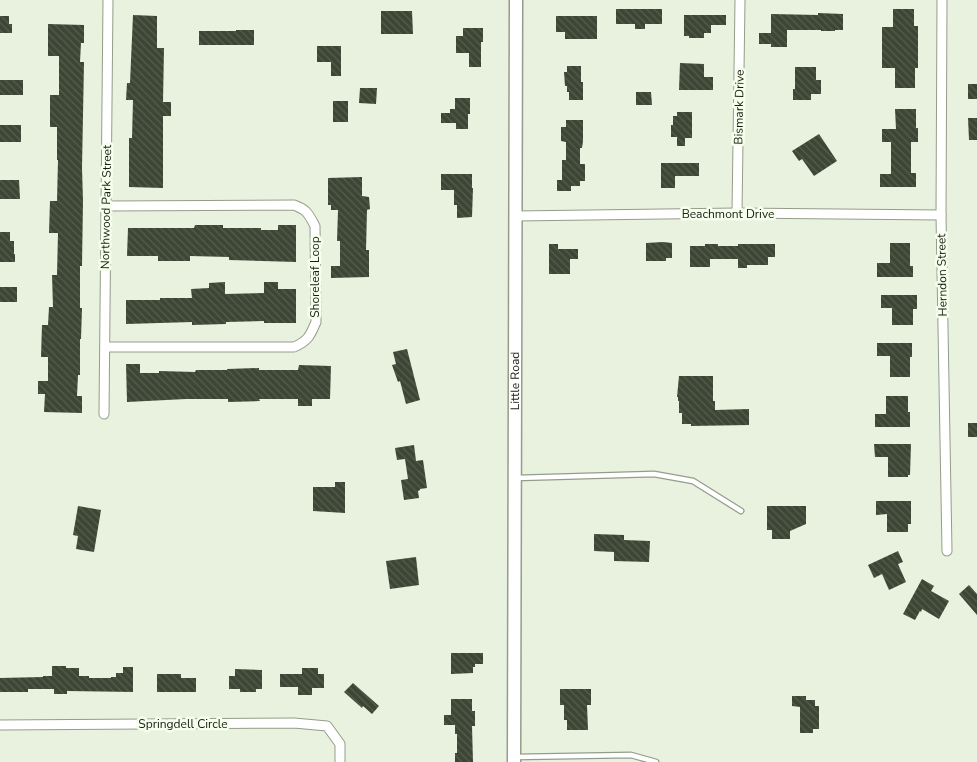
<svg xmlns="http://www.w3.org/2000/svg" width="977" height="762" font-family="'Nunito Sans',sans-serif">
	<defs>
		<pattern id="building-back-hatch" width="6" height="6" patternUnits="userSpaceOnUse" patternTransform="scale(1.25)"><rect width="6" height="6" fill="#3d4535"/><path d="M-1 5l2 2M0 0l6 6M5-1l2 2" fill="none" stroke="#565d4f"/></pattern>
	</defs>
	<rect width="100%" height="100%" fill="#e8f2de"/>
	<g fill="url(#building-back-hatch)">
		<polygon points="616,9 662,9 662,24 645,24 645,29 635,29 635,24 616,24"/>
		<polygon points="893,9 914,9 914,26 918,26 918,68 915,68 915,88 895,88 895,68 882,68 882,27 893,27"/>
		<polygon points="381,11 412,11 413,34 381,34"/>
		<polygon points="818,13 843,14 843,30 835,30 835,31 821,31 821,30 787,30 787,47 771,47 771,44 759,44 759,33 771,33 771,14 818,15"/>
		<polygon points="133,15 157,16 157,48 164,48 163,102 171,102 171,116 163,116 163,188 129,187 129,138 132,138 133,100 126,100 127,83 130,83"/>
		<polygon points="684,15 726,15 726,25 711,25 711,33 704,33 704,38 689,38 689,36 684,36"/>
		<polygon points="0,16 9,16 9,24 12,24 12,33 0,33"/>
		<polygon points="556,16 597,16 597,39 565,39 565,32 556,32"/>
		<polygon points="48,24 84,25 84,43 81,43 80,62 84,62 82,168 83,201 82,266 80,266 80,308 82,308 81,339 80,339 80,375 78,375 77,396 82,396 82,413 44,412 45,394 38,394 38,381 48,381 48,357 41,357 42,325 48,325 49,307 53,307 52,275 57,275 58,233 49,233 50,201 57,201 58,160 57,160 57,127 50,127 50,95 59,95 59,56 48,56"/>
		<polygon points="463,28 483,28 483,42 481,42 481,67 469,67 469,53 456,53 456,36 463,36"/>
		<polygon points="236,30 254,30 254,45 199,45 199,31 236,31"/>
		<polygon points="317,46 341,46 341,76 331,76 331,62 317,62"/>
		<polygon points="680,63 704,64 704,77 713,77 713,90 679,90"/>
		<polygon points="567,66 581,66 581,82 583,82 583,100 569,100 569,92 567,92 567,86 565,86 564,72 567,72"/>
		<polygon points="795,67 816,67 816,80 821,80 821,94 811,94 811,100 793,100 793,89 795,89"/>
		<rect x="0" y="80" width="23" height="15"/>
		<rect x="968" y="84" width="9" height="15"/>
		<polygon points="360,88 377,88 376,104 359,103"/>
		<polygon points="636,92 651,92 652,105 636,105"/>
		<polygon points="455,98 470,98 470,114 468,114 468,129 456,129 456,123 441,123 441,113 450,113 450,109 455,109"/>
		<rect x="333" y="101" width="15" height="21"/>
		<polygon points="895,109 916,109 916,128 918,128 918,142 911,142 911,173 916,173 916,187 880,187 880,174 891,174 891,142 882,142 882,129 896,129"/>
		<polygon points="677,112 692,112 692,138 685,138 685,146 677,146 677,137 671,137 671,125 673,125 673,116 677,116"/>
		<polygon points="968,118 977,118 977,140 969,140"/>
		<polygon points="566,120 583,120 583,141 582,148 580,148 580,164 585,164 585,181 580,181 580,186 571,186 571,191 557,191 557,180 562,180 562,160 566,160 566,142 561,141 561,127 566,127"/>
		<rect x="0" y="125" width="21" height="17"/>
		<polygon points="819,134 837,161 814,176 802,159 799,161 792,151"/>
		<polygon points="661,163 699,163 699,176 675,176 675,188 661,188"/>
		<polygon points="441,174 472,174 472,188 473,188 472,217 457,218 457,205 454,205 454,190 441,190"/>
		<polygon points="362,177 362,196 369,197 370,209 367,210 366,250 369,250 369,277 331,278 331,266 340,266 340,241 337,241 338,210 331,210 331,205 328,205 328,178"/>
		<polygon points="0,180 19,180 20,199 0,199"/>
		<polygon points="195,225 223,225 223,228 261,228 261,230 278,230 278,225 296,225 296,262 229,260 229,257 190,256 190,261 158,261 158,256 127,256 128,228 194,228"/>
		<polygon points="0,232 10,232 10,241 14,241 14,254 15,254 15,262 0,262"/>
		<polygon points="663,242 672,243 672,258 666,258 666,261 646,261 646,243"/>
		<polygon points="890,243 910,243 910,266 913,266 913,277 877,277 877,263 890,263"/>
		<polygon points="549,244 558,244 558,249 578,249 578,259 570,259 570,274 549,274"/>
		<polygon points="705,244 718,244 718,246 738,246 738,244 775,244 775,257 768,257 768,265 747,265 747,268 738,268 738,259 710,259 710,267 690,267 690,246 705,246"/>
		<polygon points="225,282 225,294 264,293 264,282 278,282 278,289 296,289 296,323 264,323 264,321 226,322 226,324 192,325 192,322 126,324 126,300 160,300 160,298 192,298 191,289 209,288 209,283"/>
		<rect x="0" y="287" width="17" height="15"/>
		<polygon points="881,295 917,295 917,309 913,309 913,325 892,325 892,308 881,308"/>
		<polygon points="877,343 912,343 912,357 910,357 910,377 890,377 890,356 877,356"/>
		<polygon points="407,349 420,400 406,404 400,381 398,382 392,365 396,364 393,352"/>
		<polygon points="126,364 140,364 140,373 159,373 159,371 195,372 196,370 227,370 227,369 259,368 259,370 298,370 299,365 331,366 330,399 312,399 312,406 298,406 298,399 259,399 260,401 228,402 228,399 186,399 127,402"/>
		<polygon points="679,376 713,376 713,401 715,401 715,410 749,409 749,425 691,426 691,424 682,424 682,413 679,413 679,401 678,401 678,397 677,397"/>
		<polygon points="886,396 908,396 908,412 910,412 910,427 875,427 875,414 886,414"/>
		<rect x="968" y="423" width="9" height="14"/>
		<polygon points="874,444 911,444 910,475 908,475 908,477 888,477 888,457 875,457"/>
		<polygon points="414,445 416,461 423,460 427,488 420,489 420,490 418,491 419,498 404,500 401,480 408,479 405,459 397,460 395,448"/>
		<polygon points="335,482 345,482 345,513 313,511 313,487 335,487"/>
		<polygon points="876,501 911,501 911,524 908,524 908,532 887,532 887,514 876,515"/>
		<polygon points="78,506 101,510 94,552 76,549 78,536 73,535"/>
		<polygon points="767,506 806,506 806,524 790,531 790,539 772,539 772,530 767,530"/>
		<polygon points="594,534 624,535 624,540 650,541 649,562 614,561 614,552 594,551"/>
		<polygon points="898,551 903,562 898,564 906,582 889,590 882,574 874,578 868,565"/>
		<polygon points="416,557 419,585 390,589 386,561"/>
		<polygon points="922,579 934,586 931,591 949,601 939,619 922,609 921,612 920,611 915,620 903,614"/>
		<polygon points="969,585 977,594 977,615 959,594"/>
		<polygon points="451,653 483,653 483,664 475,664 475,667 473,667 473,673 451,674"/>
		<polygon points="52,666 66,666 66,668 79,668 79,676 89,676 89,678 111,678 111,677 116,677 116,673 123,673 123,667 133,667 133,692 67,691 67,694 54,694 54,689 28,689 28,692 0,692 0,678 43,677 43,676 52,676"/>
		<polygon points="302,668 318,668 318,674 324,674 324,688 312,688 312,695 298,695 298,687 280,687 280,674 302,674"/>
		<polygon points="235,669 262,670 262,689 256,689 256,692 240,692 240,689 229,689 229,676 235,676"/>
		<polygon points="157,674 181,674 181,678 196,678 196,692 157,692"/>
		<polygon points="353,683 379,706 372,714 363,706 362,708 344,692"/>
		<polygon points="560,689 591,689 591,705 587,705 588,730 567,730 567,720 564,720 564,705 560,705"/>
		<polygon points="792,696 806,696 806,700 815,700 815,706 819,706 819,729 813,729 813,733 800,733 800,707 792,706"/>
		<polygon points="451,699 472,699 472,711 475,711 475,726 472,726 473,762 455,762 455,753 457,753 457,734 455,734 455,725 444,725 444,715 451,715"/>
	</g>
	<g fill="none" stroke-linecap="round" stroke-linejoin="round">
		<g stroke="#949d8a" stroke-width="7">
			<g id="lane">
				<polyline points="516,478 654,474 693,481 741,511"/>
				<polyline points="515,757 631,755 656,762"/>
			</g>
		</g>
		<g stroke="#949d8a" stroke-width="11">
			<g id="street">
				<polyline points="942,0 941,215 947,551"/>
				<polyline points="737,213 740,0"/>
				<polyline points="516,216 737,213 941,215"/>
				<path d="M105 347H294C308 341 310 336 316 322L315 226C308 213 307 210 294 205L107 206"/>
				<polyline points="104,414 108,0"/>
				<polyline points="0,725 294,723 327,726 340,744 340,762"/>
			</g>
		</g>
		<g stroke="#949d8a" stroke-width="15">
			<g id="secondary">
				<path id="s1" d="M514 762 516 0"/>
			</g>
		</g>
		<use href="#lane" stroke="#fff" stroke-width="4.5"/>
		<use href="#street" stroke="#fff" stroke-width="9"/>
		<use href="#secondary" stroke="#fff" stroke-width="12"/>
	</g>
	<g text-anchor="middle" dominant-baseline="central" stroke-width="5" stroke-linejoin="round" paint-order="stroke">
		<g font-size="12" fill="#181b14" stroke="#f5ffeb">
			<text transform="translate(739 107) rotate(-89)">Bismark Drive</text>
			<text transform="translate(106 207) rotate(-89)">Northwood Park Street</text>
			<text x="728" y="214">Beachmont Drive</text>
			<text transform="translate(942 275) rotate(-91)">Herndon Street</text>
			<text transform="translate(315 277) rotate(-90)">Shoreleaf Loop</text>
			<text stroke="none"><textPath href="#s1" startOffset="381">Little Road</textPath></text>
			<text x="183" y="724">Springdell Circle</text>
		</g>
	</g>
</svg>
